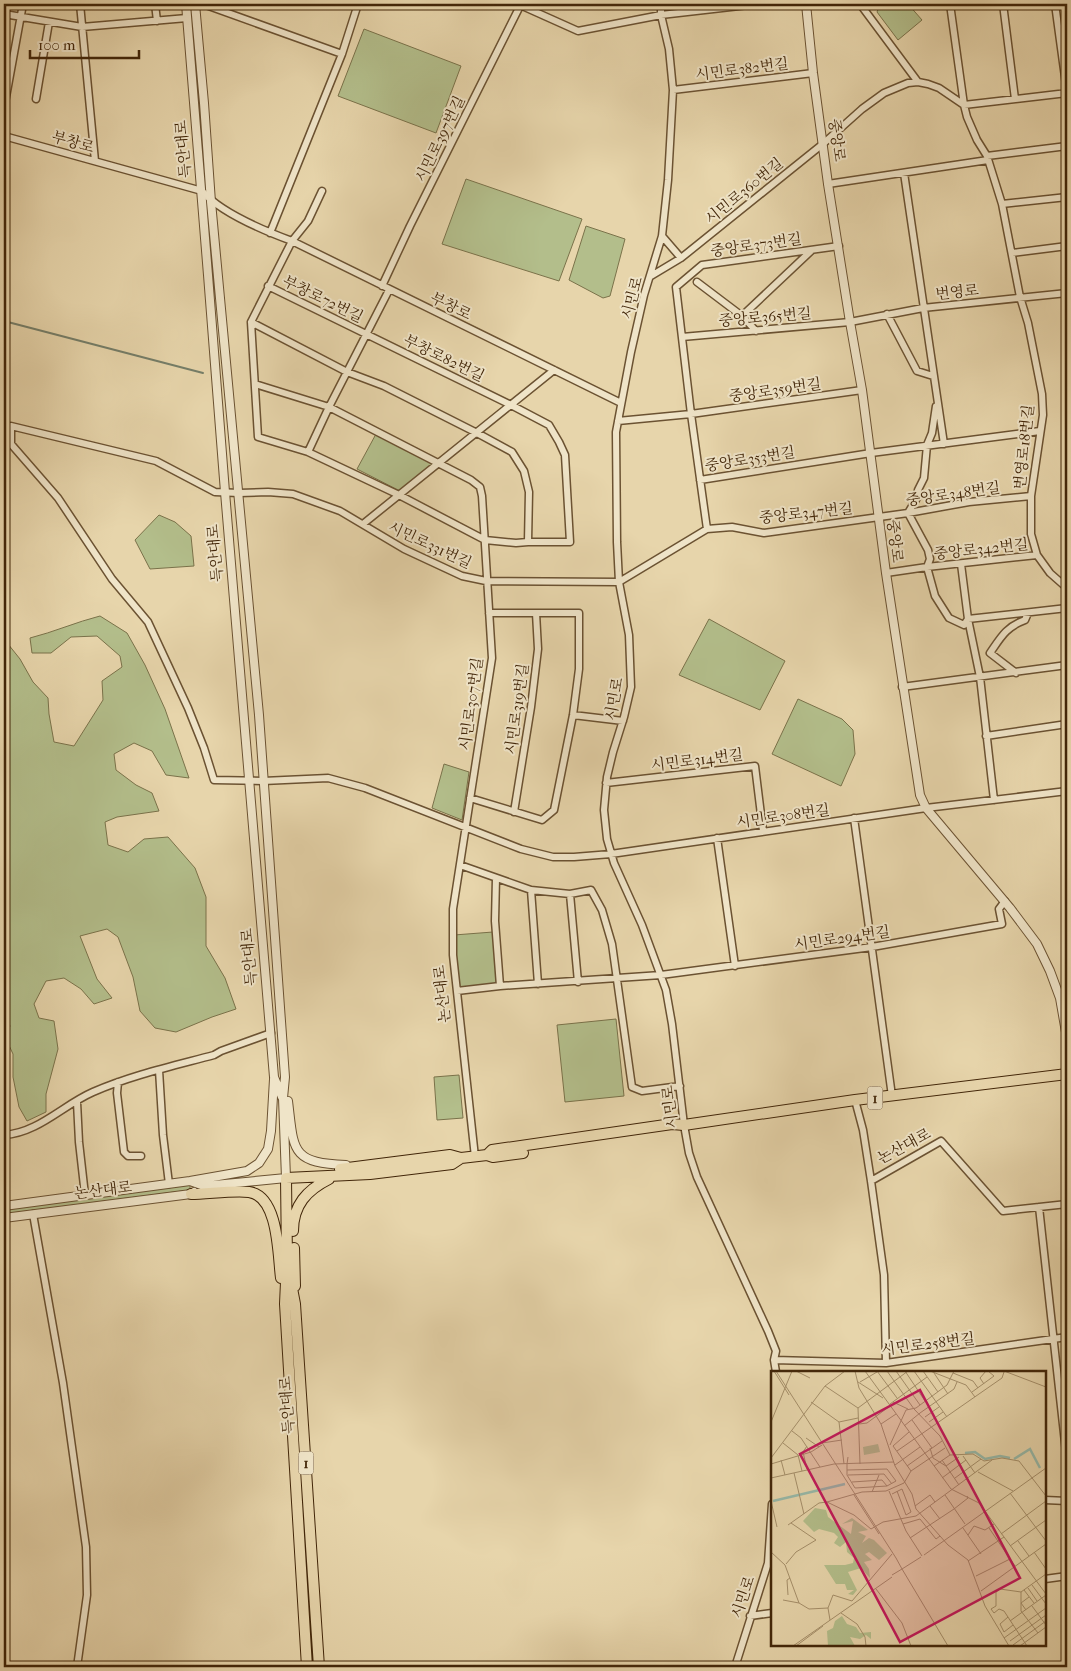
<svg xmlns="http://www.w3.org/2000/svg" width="1071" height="1671" viewBox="0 0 1071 1671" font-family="'IM FELL French Canon','Noto Serif KR',serif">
<rect width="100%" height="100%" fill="#e7d5ab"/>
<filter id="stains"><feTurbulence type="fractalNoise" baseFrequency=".004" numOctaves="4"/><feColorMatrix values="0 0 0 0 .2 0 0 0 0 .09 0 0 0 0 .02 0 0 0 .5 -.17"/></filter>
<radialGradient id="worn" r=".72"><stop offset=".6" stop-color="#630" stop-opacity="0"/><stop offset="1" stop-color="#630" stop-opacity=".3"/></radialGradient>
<!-- green -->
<path fill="#b3be8b" stroke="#7a724a" d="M880,4H908L922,20L898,40L877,12Z
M364,29L461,66L436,133L338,96Z
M466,179L582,219L559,281L442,244Z
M586,226L625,239L610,296L603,298L569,280Z
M376,434L433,463L400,491L357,469Z
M159,515L175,522L191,536L194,566L150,569L135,540Z
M100,616L127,633L145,665L165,709L189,778L166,775L152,751L134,743L114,754L116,770L136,785L152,793L159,811L117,817L105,822L108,845L128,852L144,839L168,837L195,868L206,897V946L225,978L236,1009L212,1017L176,1032L155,1028L140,1011L133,977L118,937L107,929L80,936L97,979L112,998L94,1004L81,989L64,978L46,981L34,1004L39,1018L54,1021L58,1049L46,1094V1112L27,1121L19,1107L13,1077V1054L5,1037L10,1026L4,1014V633L8,644L20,659L33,682L48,698L49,714L54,742L74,746L103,700L102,681L122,667L120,656L97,636L71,637L51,653H32L30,638C54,632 76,622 100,616Z
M709,619L785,661L760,710L679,675Z
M798,699L842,719L853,730L855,754L841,786L772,754Z
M444,764L469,772L462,820L432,808Z
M493,932L497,985L460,988L454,935Z
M616,1019L624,1096L565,1102L557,1025Z
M459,1075L463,1118L437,1120L434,1077Z
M190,1185V1190L4,1214V1209Z"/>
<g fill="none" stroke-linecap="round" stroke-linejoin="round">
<!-- stream -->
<path stroke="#757e69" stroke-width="2" d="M4,321L203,373"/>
<defs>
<path id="minor" d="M80,4L95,161
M155,4L157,21
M203,4L342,54
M661,4V15L669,49L673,90L668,180L662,236L644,295L631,352L616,432L617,542L619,582L629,635L631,687L624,717L613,752L607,777L604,810L607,839L614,863L642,925L666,990L672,1024L684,1125L689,1153L697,1177L768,1331L776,1351L774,1360L776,1372
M860,4L918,82
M950,4L964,105L967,117L977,140L987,156L1002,204L1020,297L1028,323L1042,394L1043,415L1031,496V534L1037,555L1050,573L1067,588
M1003,4L1015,99
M1055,4L1067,92
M520,5L578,31L661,15L757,4
M4,14L82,27L187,18
M673,90L813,73
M36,99L49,22
M4,108L23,4
M4,136L202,191C220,212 265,231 292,241L621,403
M987,156L1067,146
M904,173L944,444
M828,184L988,160
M1002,204L1067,197
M270,233L342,54L358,4
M662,236L681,258
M1012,253L1067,246
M651,276L681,258L824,143L862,109L884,93L908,83L918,82L928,84L939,88L964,105L1067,93
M697,282L742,316
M268,286L511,405L549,425L559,442L565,455L570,542H528L516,543L485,540L399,495L308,452L258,437L251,322L292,241L308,221L322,191
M382,286L410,226L521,4
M887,314L917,371L933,376
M251,322L347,372L384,386L477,433L512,452L524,471L529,492L528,542
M756,331L742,316L812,250
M682,337L850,322L923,308L1067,293
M255,384L329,407L471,480L480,487L482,496L492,658L453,909V955L475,1157
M936,406L932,433L927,445L924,478L918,490L917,498L908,513L928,550L930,559L927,567L935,596L949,618L964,625L968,619
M618,421L691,414L862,390
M308,452L329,407L389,290
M700,480L871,453L1040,431
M363,524L554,370
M707,529L691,414L676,287L702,265L839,246
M961,564L968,619L980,677L994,800
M886,573L927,567L1037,555
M619,582L486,581L462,576L404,549L340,511L293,494L268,492L239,493L215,492L156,461L11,426V444L58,498L112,579L148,622L188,708L204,748L214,780L263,781L328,778L365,788L521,849L553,857H574L611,854L926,808L1067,791
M619,582L707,529L732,527L764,533L908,513L969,502L1031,496
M968,619L1067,608
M1016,673L990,653C1001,637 1006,627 1025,620L1028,613
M902,687L1067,665
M573,715L623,721
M986,736L1067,724
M606,783L755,766L763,831
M470,798L542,820L554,810L573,715L579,669V613H489
M514,812L531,707L538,649L536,613
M854,818L892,1096
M717,838L735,966
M460,865L531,890L570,894L591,890L602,910L612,944L632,1087L642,1091L680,1086
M496,878L495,921L500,986
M531,890L538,984
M570,894L578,982
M457,991L500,986L661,975L872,947L1002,924L999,909L1005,901
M159,1070L163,1135L169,1184
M118,1082L117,1093L124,1152L128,1156H141
M855,1100L863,1130L871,1181L884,1275L886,1363
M77,1102L79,1142L85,1195
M4,1135C38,1133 63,1105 93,1092C132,1075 173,1066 214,1055L221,1051L271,1033
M871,1181L941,1141L1003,1211L1067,1204
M1039,1207L1067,1461
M33,1214L63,1383L86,1547L87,1595L77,1667
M774,1360L886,1363L1067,1337
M1045,1500L1067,1501
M1045,1579L1067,1576
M750,1616L772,1613
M735,1667L768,1563L772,1504"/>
<path id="tertiary" d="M186,4L208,275L225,492L274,1077L282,1097
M806,4L813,73L828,184L850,322L862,390L886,573L920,795L926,808L1010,908L1037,944L1050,971L1060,998L1067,1038
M288,1101C294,1150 290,1163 346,1165
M190,1181L204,1186L286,1178L283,1098L285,1077L259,715L211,202L204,103L195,4
M4,1206L190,1181L247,1171L259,1163L268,1149L271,1131L274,1079
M4,1218L191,1194L194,1192"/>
<path id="primary" d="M487,1155L492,1150L672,1124L684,1125L855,1100L1067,1074
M340,1169L450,1155L461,1158L487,1155L493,1157L523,1153
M191,1194C207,1194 234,1190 249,1192C279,1196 278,1256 281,1278
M293,1231C293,1205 307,1190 329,1179
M294,1248L295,1286
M290,1278L295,1304L319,1667
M307,1667L285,1304L287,1260L286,1178L370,1174L452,1164L461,1158"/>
</defs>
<!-- minor casing -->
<use href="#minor" stroke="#6b5232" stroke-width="9"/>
<!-- tertiary casing -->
<use href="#tertiary" stroke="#6b5232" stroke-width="10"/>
<!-- primary casing -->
<use href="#primary" stroke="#422609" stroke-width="12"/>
<!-- minor -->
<use href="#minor" stroke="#efe4c8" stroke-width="6"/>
<!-- tertiary -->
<use href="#tertiary" stroke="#efe4c8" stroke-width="8"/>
<!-- primary -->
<use href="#primary" stroke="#e7d5ab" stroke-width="10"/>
</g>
<g text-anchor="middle" stroke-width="4" stroke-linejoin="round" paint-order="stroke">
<!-- shield labels -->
<g fill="#efe4c8" stroke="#765f42" stroke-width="1">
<rect x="867.5" y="1086.5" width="15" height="23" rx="4"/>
<rect x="298.5" y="1451.5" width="15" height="23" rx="4"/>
</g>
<g font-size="14" font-weight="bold" fill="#422609">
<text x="875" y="1103">1</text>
<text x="306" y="1468">1</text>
</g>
<!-- street labels -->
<g font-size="15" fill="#422609" stroke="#efe4c8">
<text transform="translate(742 69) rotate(-7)" y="5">시민로382번길</text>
<text transform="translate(440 139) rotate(-64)" y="5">시민로397번길</text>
<text transform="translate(837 140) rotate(82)" y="5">중앙로</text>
<text transform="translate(73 142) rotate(16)" y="5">부창로</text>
<text transform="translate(183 149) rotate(-95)" y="5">득안대로</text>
<text transform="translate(744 191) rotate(-39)" y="5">시민로360번길</text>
<text transform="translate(756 245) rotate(-8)" y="5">중앙로373번길</text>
<text transform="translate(957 292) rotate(-6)" y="5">번영로</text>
<text transform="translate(632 298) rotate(-75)" y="5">시민로</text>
<text transform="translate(323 299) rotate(26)" y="5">부창로72번길</text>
<text transform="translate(451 306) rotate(26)" y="5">부창로</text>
<text transform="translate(765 317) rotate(-5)" y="5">중앙로365번길</text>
<text transform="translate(444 358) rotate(26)" y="5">부창로82번길</text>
<text transform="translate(775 390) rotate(-8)" y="5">중앙로359번길</text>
<text transform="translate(1024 447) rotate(-84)" y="5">번영로18번길</text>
<text transform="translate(750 459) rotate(-9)" y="5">중앙로353번길</text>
<text transform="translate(953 494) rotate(-8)" y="5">중앙로348번길</text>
<text transform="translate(806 513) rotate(-6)" y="5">중앙로347번길</text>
<text transform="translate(895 541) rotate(83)" y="5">중앙로</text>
<text transform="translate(430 545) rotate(25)" y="5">시민로331번길</text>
<text transform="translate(981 549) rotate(-6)" y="5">중앙로342번길</text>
<text transform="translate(215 553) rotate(-95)" y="5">득안대로</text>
<text transform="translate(614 699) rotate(-80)" y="5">시민로</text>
<text transform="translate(471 704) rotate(-82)" y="5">시민로307번길</text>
<text transform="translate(517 709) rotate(-82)" y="5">시민로319번길</text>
<text transform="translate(697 760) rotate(-7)" y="5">시민로314번길</text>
<text transform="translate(783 816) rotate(-8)" y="5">시민로308번길</text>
<text transform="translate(842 938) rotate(-8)" y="5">시민로294번길</text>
<text transform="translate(249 957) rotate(-95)" y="5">득안대로</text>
<text transform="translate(442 994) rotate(-96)" y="5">논산대로</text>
<text transform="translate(670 1107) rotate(-97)" y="5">시민로</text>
<text transform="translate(904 1146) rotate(-28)" y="5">논산대로</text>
<text transform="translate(103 1190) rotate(-7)" y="5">논산대로</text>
<text transform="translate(928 1344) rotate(-7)" y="5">시민로258번길</text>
<text transform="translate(287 1405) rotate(-94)" y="5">득안대로</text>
<text transform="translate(743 1597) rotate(-71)" y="5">시민로</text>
</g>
</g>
<!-- overview -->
<g transform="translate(771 1371)">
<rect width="275" height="275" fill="#e7d5ab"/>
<path d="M107,73L109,81L93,84L92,76ZM44,137L55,139L57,146L80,163L82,150L71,153L81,147L97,159L87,161L95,165L91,172L98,167L103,169L116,182L108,189L98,181L94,183L101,189L93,191L98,198L99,207L90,197L77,201L86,219L82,224L77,223L83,219H76L74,213H65L53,194H74L82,192L83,187L76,181L75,171L69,176L63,172L67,166L63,162L48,158L43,161L32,150ZM71,245L76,253L85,256L89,262L100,261V268L95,264L89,268L79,266L84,275H57L56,260L62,257L64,250Z" fill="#b3be8b"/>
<path fill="none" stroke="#97b9a9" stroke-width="2.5" d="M194,82L204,81L214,88L229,85L239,87M243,88L259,78L269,97M2,130L74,113"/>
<path fill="none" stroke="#a58f6a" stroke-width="1" d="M3,0L18,24M5,0L125,187L131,198L121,204M25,0L39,7M84,0L88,17L110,53L124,95L141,123L145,138L177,174L197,189L214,235L238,275M94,0L180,118L208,132L275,223M106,0L126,27M116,0L143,38L169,65L179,84L202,83L213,90L231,87L248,90L275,125M125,0L149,34M134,0L154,30M143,0L176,46M152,0L167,21M159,0L195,14L204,26M233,0L275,16M163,2L177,23M182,2L202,10L207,17M87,11L112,27M89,11L106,1M213,13L209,7L215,0M54,15L87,37M201,21L223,5L217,0M40,31L68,51M122,31L137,38M119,33L156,6M87,37L137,0M87,37L89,93M149,42L183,18L186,11M154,46L168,36M141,49L161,77M0,51L21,0M158,51L172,41M88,53L96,52L119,35M110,53L125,43M133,55L149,42M21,60L30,67L49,96M138,61L122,75L140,100M35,67L48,76M12,72L27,84L31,100M51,72L71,69M119,74L135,39L145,37L176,14L183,0M36,75L32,81L36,98M159,77L162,87L175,95M126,80L231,7L233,1M192,85L204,102M0,87L54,15L74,0M10,89L14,104M171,89L188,114M0,93L40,81L51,74M73,93L68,51L87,47M124,94L149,76M136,95L171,70M163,95L179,84M175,95L188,86M76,99L116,98L125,110L116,115L84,117L76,104V93L77,86M207,101L242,120M23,102L33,143M77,104L113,103L121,113M0,107L63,93L123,91M171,107L195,89M184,107L210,88M81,111L111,109L116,115M133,112L115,120L91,121L56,131L83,144L100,158L112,151L145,145L221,89M133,112L140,100L174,77M118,120L135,160L151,185M126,120L135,144M101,121L108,104M239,122L275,170M121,123L131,118L140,141L135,144M83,124L108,163M174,124L194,153M0,130L6,156M144,135L159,124L164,131M159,135L169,148M132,153L149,148L165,168L169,165M17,154L48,132L56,131M192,157L210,183M218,157L244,195M230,163L275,130M197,164L203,155L214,159L223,153M139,167L183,138L197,127L196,125M247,170L258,185M239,175L275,149M0,181L14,194L28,232L38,238L57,237L59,249M263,181L275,198M153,184L275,97M150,186L131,198L177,275M197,190L233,166M15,193L25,181L45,169L20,152M205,205L239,188M261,214L275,233M257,217L266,230M105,218L131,252L140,275M253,219L263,232M210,220L275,173M250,221V240L267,262M17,224L16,209L19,207M12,229L28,232M261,235L275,254M57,237L62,224L81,230L121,183M255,239L250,232L258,226M70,242L86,253L94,266L95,275M237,246L229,253L233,261L242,254M239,250L275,224M233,267L275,237M239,270L275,244M242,274L275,250M22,275L121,206M25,275L52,255M249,275L275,256M256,275L233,240L228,238L223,242L220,238L225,235V221L229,218L250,221L275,203"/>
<path fill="#c2185b" fill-opacity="0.15" stroke="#c2185b" stroke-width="2.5" d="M149,19L249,207L129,271L29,83Z"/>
<rect width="275" height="275" fill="none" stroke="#422609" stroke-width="2.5"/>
</g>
<!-- margin -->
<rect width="1071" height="1671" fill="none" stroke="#e7d5ab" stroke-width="20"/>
<rect x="5" y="5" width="1061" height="1661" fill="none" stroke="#422609" stroke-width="2.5"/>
<rect x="10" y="10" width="1051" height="1651" fill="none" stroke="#422609"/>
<!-- scale -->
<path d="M30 50v8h109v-8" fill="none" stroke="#422609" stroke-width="2.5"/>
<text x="38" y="50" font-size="15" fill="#422609" stroke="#efe4c8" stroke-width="4" paint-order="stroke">100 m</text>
<rect width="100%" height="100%" filter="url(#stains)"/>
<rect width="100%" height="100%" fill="url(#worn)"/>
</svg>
